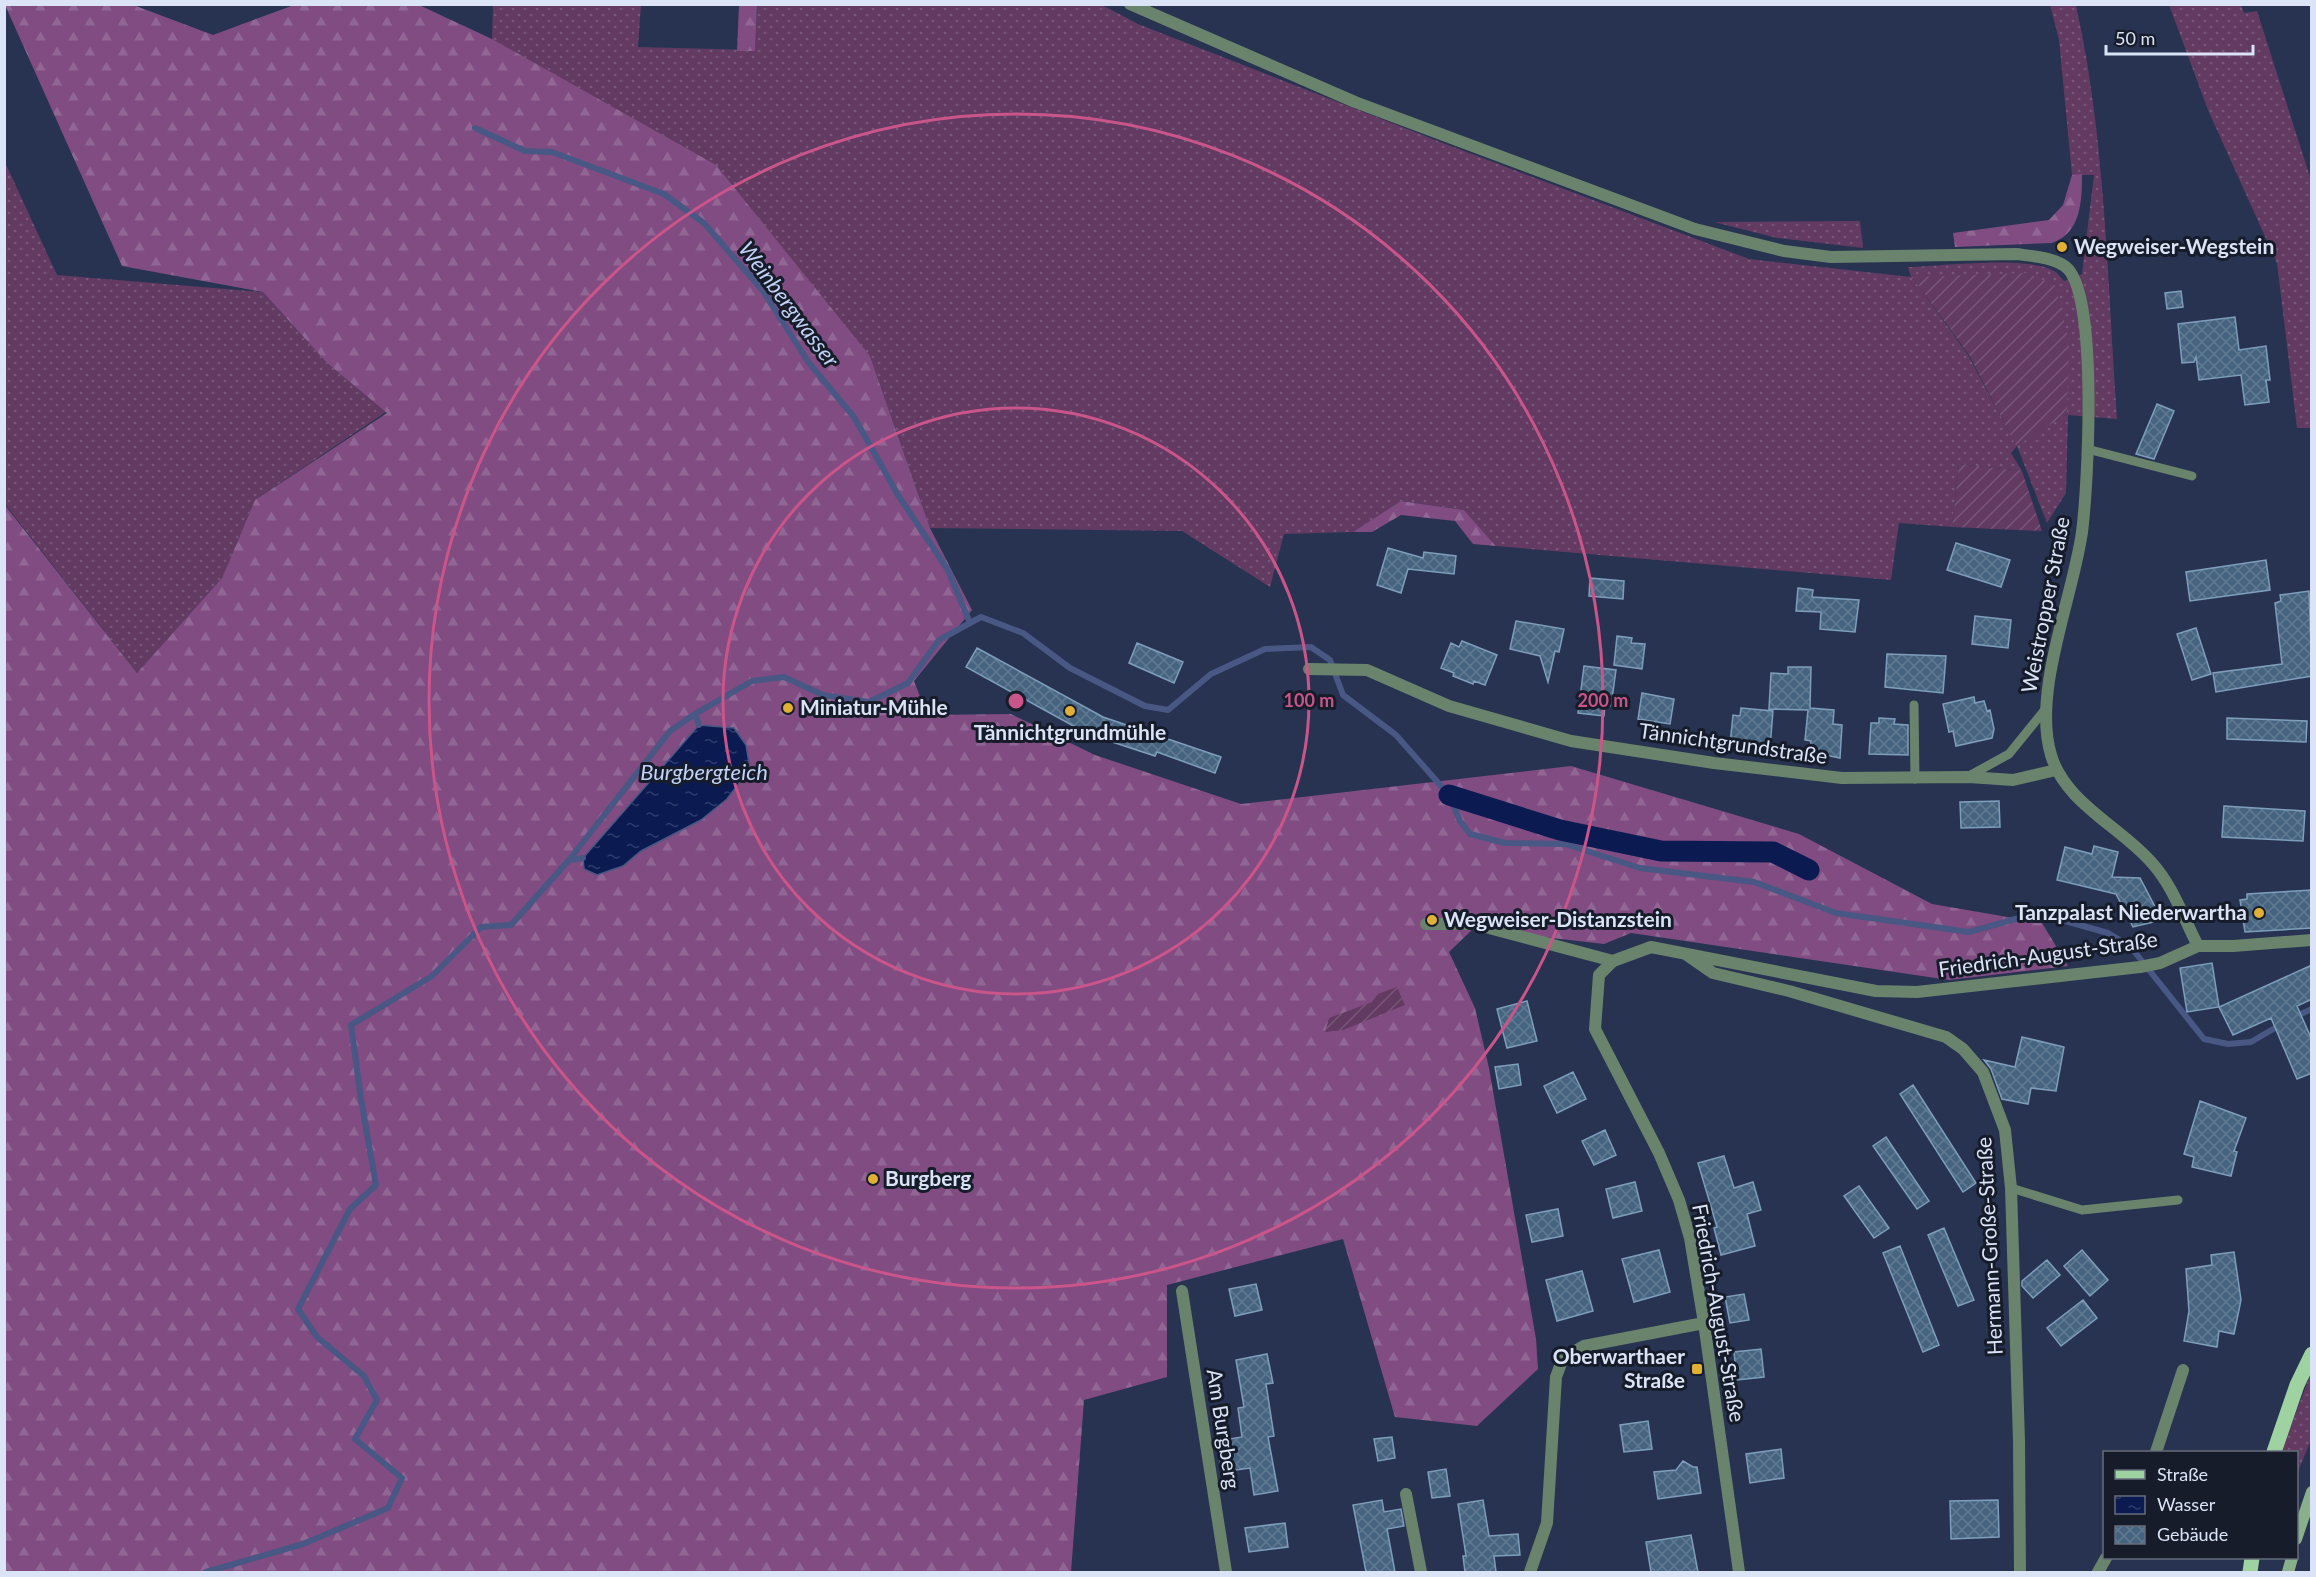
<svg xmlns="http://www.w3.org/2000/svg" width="2316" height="1577" viewBox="0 0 2316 1577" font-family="Lato,sans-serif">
<defs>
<pattern id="grass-dots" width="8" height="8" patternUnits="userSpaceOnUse" patternTransform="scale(1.5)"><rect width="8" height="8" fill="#623a62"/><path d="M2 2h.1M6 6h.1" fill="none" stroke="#785679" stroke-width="1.8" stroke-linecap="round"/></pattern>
<pattern id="forest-firs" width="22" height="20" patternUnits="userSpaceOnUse" patternTransform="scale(1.5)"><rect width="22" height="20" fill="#804c81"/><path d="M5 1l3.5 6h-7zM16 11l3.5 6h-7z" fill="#916694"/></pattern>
<pattern id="garden-furrows" width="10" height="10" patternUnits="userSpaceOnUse" patternTransform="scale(1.5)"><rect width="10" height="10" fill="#623a62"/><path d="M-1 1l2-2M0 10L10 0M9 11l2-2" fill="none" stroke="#785679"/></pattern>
<pattern id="water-ripples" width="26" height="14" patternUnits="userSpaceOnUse" patternTransform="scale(1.5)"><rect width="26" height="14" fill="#0b1b52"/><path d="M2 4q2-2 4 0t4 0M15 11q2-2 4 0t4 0" fill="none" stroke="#2e3c6c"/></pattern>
<pattern id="building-cross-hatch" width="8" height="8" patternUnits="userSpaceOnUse" patternTransform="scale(1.5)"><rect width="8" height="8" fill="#46647f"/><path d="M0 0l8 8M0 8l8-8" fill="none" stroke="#607a92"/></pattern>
</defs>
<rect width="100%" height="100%" fill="#273351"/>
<!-- grass -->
<path fill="url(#grass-dots)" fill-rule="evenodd" d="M493,5H641L638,47L755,50L757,5H1102L1138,24L1443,143L1749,259L1911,277L1908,267C1942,266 2027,255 2054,271C2058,273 2061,278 2064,281L2082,274L2094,175H2072L2059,40L2050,5H2076C2106,140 2107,281 2117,419L2068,415L2066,493L2047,523L2017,446L2011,453L2022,471L1959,464L1952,527L1899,523L1891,580L1496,546L1464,510L1402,501L1353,532L1284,534L1270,587L1182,531L930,528L870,356L492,39ZM1912,277L2067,414L2016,445L1968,355Z
M2169,5H2241L2244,13L2257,11L2311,180V428H2297L2277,263L2208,110Z
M4,160L57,275L263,292L327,363L386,412L255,500L222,578L137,673L5,504Z
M1860,221L1863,248L1777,238L1714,222Z
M2311,1373V1440L2297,1474L2296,1452H2281Z"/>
<!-- forest -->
<path fill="url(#forest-firs)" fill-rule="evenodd" d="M5,5L136,6L213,35L294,5H419L492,39L716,165L870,356L930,528L972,610L914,681L927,715L1011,714L1095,755L1241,804L1571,766L1799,834L1932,904L2042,923L2068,966L1949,980L1631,933L1604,944L1473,929L1449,952L1475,1008L1489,1068L1536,1339L1538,1369L1477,1426L1395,1417L1343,1239L1167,1285V1377L1084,1400L1071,1572H5L4,504L137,673L222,578L255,500L387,413L327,363L263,292L122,266ZM699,725L746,745L750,769L727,799L701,820L641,851L623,866L584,869L583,858Z
M739,5H757L755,51H737Z
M2082,174C2082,201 2081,233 2052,243L1955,247L1953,233L2049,220L2063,205L2072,175Z
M1401,501L1464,510L1496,546L1473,544L1455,521L1401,515L1372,532H1353Z"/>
<!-- garden -->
<path fill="url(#garden-furrows)" d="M2026,273L2055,285L2069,341L2067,414L2016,446L1969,355L1912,277Z
M1959,464L2022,471L2042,531L1952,527Z
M1397,987L1405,1005L1343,1030L1325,1032L1329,1018L1372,1002L1378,994Z"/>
<!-- water -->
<path fill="url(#water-ripples)" stroke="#495784" stroke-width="1.5" d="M699,725L734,728L746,745L750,769L727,799L701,820L641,851L623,866L597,875L584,869L583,858Z"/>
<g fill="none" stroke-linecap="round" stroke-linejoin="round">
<!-- stream -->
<path stroke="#495784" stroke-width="6" d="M475,128L525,151L552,152L664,194L704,223L763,291L809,363L854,417L898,495L948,570L970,623
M695,714L699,725
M570,860L583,858
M2294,1017L2312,1009
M206,1572L303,1544L388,1508L402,1478L355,1439L377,1400L364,1376L317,1337L298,1309L350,1209L376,1185L361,1099L351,1025L432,976L481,927L511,925L569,860L670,731L695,714L752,681L784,677L823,695L869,702L908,683L939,640L981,617L1023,633L1070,668L1145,706L1168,710L1211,674L1265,649L1311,647L1330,660L1343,695L1396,735L1449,795L1460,821L1470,834L1505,843L1565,844L1640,868L1754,882L1836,913L1969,932L2037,913L2108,933L2130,946L2204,1039L2228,1044L2251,1042L2280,1025"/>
<!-- canal -->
<path stroke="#0b1b52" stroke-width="21" d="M1449,795L1560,830L1661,851L1773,852L1809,870"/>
</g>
<!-- building -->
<path fill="url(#building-cross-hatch)" stroke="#7e9ebb" stroke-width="1.5" d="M2181,291L2183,307L2167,309L2165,293Z
M2235,317L2239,350L2266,346L2270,380H2266L2269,402L2245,405L2241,375L2199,380L2196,357L2194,362L2182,363L2178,324Z
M2157,404L2174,411L2154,459L2136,454Z
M1956,543L2010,560L2001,587L1947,570Z
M1388,548L1423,558L1424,552L1456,556L1454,574L1408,569L1401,593L1377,585Z
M2266,560L2270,590L2190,601L2186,572Z
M1590,578L1624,581L1623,599L1589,596Z
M1798,588L1813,590L1812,597L1859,600L1855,632L1820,629L1821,612L1796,611Z
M2309,591L2312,676L2216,692L2213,673L2282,664L2275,603L2281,601L2280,595Z
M1975,616L2011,620L2008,648L1972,644Z
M1516,621L1564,629L1559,652L1555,651L1548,682L1540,656L1510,649Z
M2196,628L2211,674L2192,680L2177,634Z
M1617,636L1632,638L1631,643L1645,644L1642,669L1614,665Z
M1462,641L1497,655L1485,685L1474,681L1473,684L1453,676L1454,673L1441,668L1451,643L1459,647Z
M1137,643L1183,662L1174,683L1129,663Z
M977,648L1103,717L1221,757L1215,773L1157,752L1155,756L1088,734L966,667Z
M1887,654L1946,656L1943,693L1885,687Z
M1584,666L1616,670L1611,706L1605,705L1604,716L1578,713Z
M1788,667H1811L1810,708L1834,710L1833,724L1842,725L1840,758L1810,752L1811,741L1805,740L1808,710L1769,709L1771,673L1788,674Z
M1642,693L1674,699L1670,724L1638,719Z
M1974,697L1975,703L1984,701L1987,711L1990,710L1994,729L1992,738L1956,746L1953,731L1949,732L1943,704Z
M1741,708L1773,711L1770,748L1730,744L1733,715L1740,716Z
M1879,718L1895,719L1894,724L1908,725V755L1869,754L1871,723H1879Z
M2227,718L2307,721L2306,742L2227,739Z
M1999,801L2000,827L1961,828L1960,802Z
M2224,806L2305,811L2303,841L2222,837Z
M2094,846L2118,852L2112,877L2140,878L2162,920L2133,927L2116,894L2057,880L2065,847L2092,854Z
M2312,890V928L2245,932L2240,900L2247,899V894Z
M2212,963L2219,1007L2187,1012L2180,968Z
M2312,965V999L2297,1006L2312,1040V1073L2297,1079L2271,1018L2233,1035L2219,1007Z
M1527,1001L1537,1041L1507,1048L1497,1009Z
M2022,1037L2064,1047L2056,1091L2031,1088L2028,1104L2002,1099L1991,1069L1984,1060L2015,1067Z
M1518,1064L1521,1085L1499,1089L1495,1067Z
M1573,1072L1586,1099L1557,1113L1544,1086Z
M1913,1085L1976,1183L1963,1192L1900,1094Z
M2200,1101L2246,1118L2234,1151L2237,1152L2231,1176L2192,1167L2194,1157L2184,1154Z
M1605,1130L1616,1155L1594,1165L1582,1141Z
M1886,1137L1929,1201L1917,1209L1873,1146Z
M1724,1156L1734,1188L1753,1182L1761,1210L1747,1214L1755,1246L1721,1255L1714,1228L1717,1227L1698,1163Z
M1635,1182L1642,1211L1613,1218L1606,1189Z
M1859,1186L1889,1228L1874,1238L1844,1196Z
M1558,1209L1563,1236L1532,1242L1526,1215Z
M1944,1228L1974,1300L1958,1306L1928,1235Z
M1900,1246L1939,1345L1923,1352L1883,1253Z
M1659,1250L1670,1292L1634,1302L1622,1259Z
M2082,1250L2108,1280L2090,1296L2064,1266Z
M2234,1252L2241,1300L2234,1334L2219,1331L2217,1347L2184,1341L2189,1311L2186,1269L2212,1265L2211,1255Z
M2047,1260L2060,1275L2033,1298L2022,1286V1281Z
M1582,1271L1593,1311L1557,1321L1546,1280Z
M1256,1284L1262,1310L1235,1316L1229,1289Z
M1744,1294L1749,1320L1730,1323L1725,1297Z
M2083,1300L2097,1318L2061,1346L2047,1328Z
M1761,1349L1764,1377L1737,1380L1734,1352Z
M1267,1354L1273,1383L1266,1384L1274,1436L1268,1437L1278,1491L1254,1495L1250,1468L1222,1472L1217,1441L1242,1437L1238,1408L1244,1407L1236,1360Z
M1648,1421L1652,1449L1624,1452L1620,1425Z
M1392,1437L1395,1458L1378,1461L1374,1439Z
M1781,1449L1784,1478L1750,1483L1746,1454Z
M1683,1461L1693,1467H1697L1701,1493L1658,1499L1654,1472L1676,1470Z
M1446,1469L1450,1496L1432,1498L1428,1472Z
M1382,1500L1384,1512L1401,1509L1404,1526L1387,1529L1395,1572H1366L1353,1505Z
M1483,1500L1489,1536L1518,1534L1520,1555L1494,1556L1496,1572H1465L1463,1556H1466L1458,1504Z
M1998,1500L1999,1537L1951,1539L1950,1501Z
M1285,1523L1288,1547L1249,1552L1245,1528Z
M1691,1535L1698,1572H1651L1646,1542Z"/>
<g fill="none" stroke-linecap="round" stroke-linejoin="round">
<!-- service -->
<path stroke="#6a836c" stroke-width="9" d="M2087,449L2192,476
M1914,705L1915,779
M1969,776L2009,754L2047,707
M2011,1188L2082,1210L2178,1200"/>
<!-- minor -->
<path stroke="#6a836c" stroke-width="12" d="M1309,669L1367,670L1449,706L1571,741L1714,763L1842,778L1969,777L2013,780L2056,770
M1426,924H1474L1613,961
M1687,955L1713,973L1789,991L1946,1037L1963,1049L1983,1072L2005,1130L2011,1188L2019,1441L2020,1572
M1182,1291L1226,1572
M2156,1452L2183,1370
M1406,1494L1421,1572
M1530,1572L1547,1523L1556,1377L1563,1358L1584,1346L1704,1323
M1739,1572L1704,1323L1690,1238L1679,1200L1659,1153L1595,1029L1599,975L1613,961L1651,947L1876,991L1917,992L2140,967L2160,963L2198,946
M2098,1572L2106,1558"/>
<!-- tertiary -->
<path stroke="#6a836c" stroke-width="12" d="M1130,4L1355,102L1695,229L1784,251L1831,257L2016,254C2031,256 2056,257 2068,269C2098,301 2088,485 2082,532C2073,597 2032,692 2051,755C2065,803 2121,827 2152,863C2173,886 2184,919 2198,946H2233L2312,940"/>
<!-- secondary -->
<path stroke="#88b08a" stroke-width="12" d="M2296,1539L2312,1492
M2288,1572L2292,1558"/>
<!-- primary -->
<path stroke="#9ed2a1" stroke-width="15" d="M2274,1452L2297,1385L2312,1354
M2250,1572L2252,1558"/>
</g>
<!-- distance rings -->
<g fill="none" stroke="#ca558a" stroke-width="3">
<circle cx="1016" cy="701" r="293"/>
<circle cx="1016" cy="701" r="587"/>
</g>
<!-- markers -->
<g fill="#e0b034" stroke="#161c29" stroke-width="2">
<circle cx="2062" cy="247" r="6"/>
<circle cx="788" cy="708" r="6"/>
<circle cx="1070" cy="711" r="6"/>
<circle cx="2259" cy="913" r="6"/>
<circle cx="1432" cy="920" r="6"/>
<circle cx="873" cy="1179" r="6"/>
<rect x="1691" y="1363" width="12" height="12" rx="3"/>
</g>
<g text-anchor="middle" stroke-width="6" stroke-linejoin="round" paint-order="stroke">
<!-- poi labels -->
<g font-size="21" font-weight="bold" fill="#dbe4f7" stroke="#161c29" text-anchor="start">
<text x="2074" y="254">Wegweiser-Wegstein</text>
<text x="800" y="715">Miniatur-Mühle</text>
<text x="1070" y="740" text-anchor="middle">Tännichtgrundmühle</text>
<text x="2247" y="920" text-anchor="end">Tanzpalast Niederwartha</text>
<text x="1444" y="927">Wegweiser-Distanzstein</text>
<text x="885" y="1186">Burgberg</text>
<text x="1685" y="1364" text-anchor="end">Oberwarthaer<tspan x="1685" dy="24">Straße</tspan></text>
</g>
<!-- street labels -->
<g font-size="21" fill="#dbe4f7" stroke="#161c29">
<text transform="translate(2046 605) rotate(-79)" y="7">Weistropper Straße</text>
<text transform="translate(1733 744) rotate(8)" y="7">Tännichtgrundstraße</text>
<text transform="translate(2048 955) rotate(-8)" y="7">Friedrich-August-Straße</text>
<text transform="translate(1990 1246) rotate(-93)" y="7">Hermann-Große-Straße</text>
<text transform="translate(1718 1313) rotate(80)" y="7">Friedrich-August-Straße</text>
<text transform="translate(1223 1429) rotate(81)" y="7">Am Burgberg</text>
</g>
<!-- water labels -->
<g font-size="22" font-style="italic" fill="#c2d2f6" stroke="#161c29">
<text transform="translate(789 304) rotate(53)" y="8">Weinbergwasser</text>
<text x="704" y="780">Burgbergteich</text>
</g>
</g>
<circle cx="1016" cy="701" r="9" fill="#ca558a" stroke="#161c29" stroke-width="3"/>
<g font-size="18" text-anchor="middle" font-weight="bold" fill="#ca558a" stroke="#161c29" stroke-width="6" stroke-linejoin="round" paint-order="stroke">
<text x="1309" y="707">100 m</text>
<text x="1603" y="707">200 m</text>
</g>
<!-- border -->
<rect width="2316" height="1577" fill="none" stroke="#dbe4f7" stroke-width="12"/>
<!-- legend -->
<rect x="2103" y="1451" width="195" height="108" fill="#161c29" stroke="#656c7b" stroke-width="1.5"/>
<rect x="2115" y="1470" width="30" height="9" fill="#9ed2a1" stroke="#656c7b" stroke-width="1.5"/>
<text x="2157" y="1481" font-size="18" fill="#dbe4f7">Straße</text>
<rect x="2115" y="1496" width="30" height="18" fill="url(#water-ripples)" stroke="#656c7b" stroke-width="1.5"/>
<text x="2157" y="1511" font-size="18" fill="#dbe4f7">Wasser</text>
<rect x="2115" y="1526" width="30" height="18" fill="url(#building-cross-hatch)" stroke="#656c7b" stroke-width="1.5"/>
<text x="2157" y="1541" font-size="18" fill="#dbe4f7">Gebäude</text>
<!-- scale -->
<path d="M2106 45v9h147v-9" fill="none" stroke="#dbe4f7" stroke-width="3"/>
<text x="2115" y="45" font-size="18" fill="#dbe4f7" stroke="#161c29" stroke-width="4.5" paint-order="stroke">50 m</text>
</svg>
